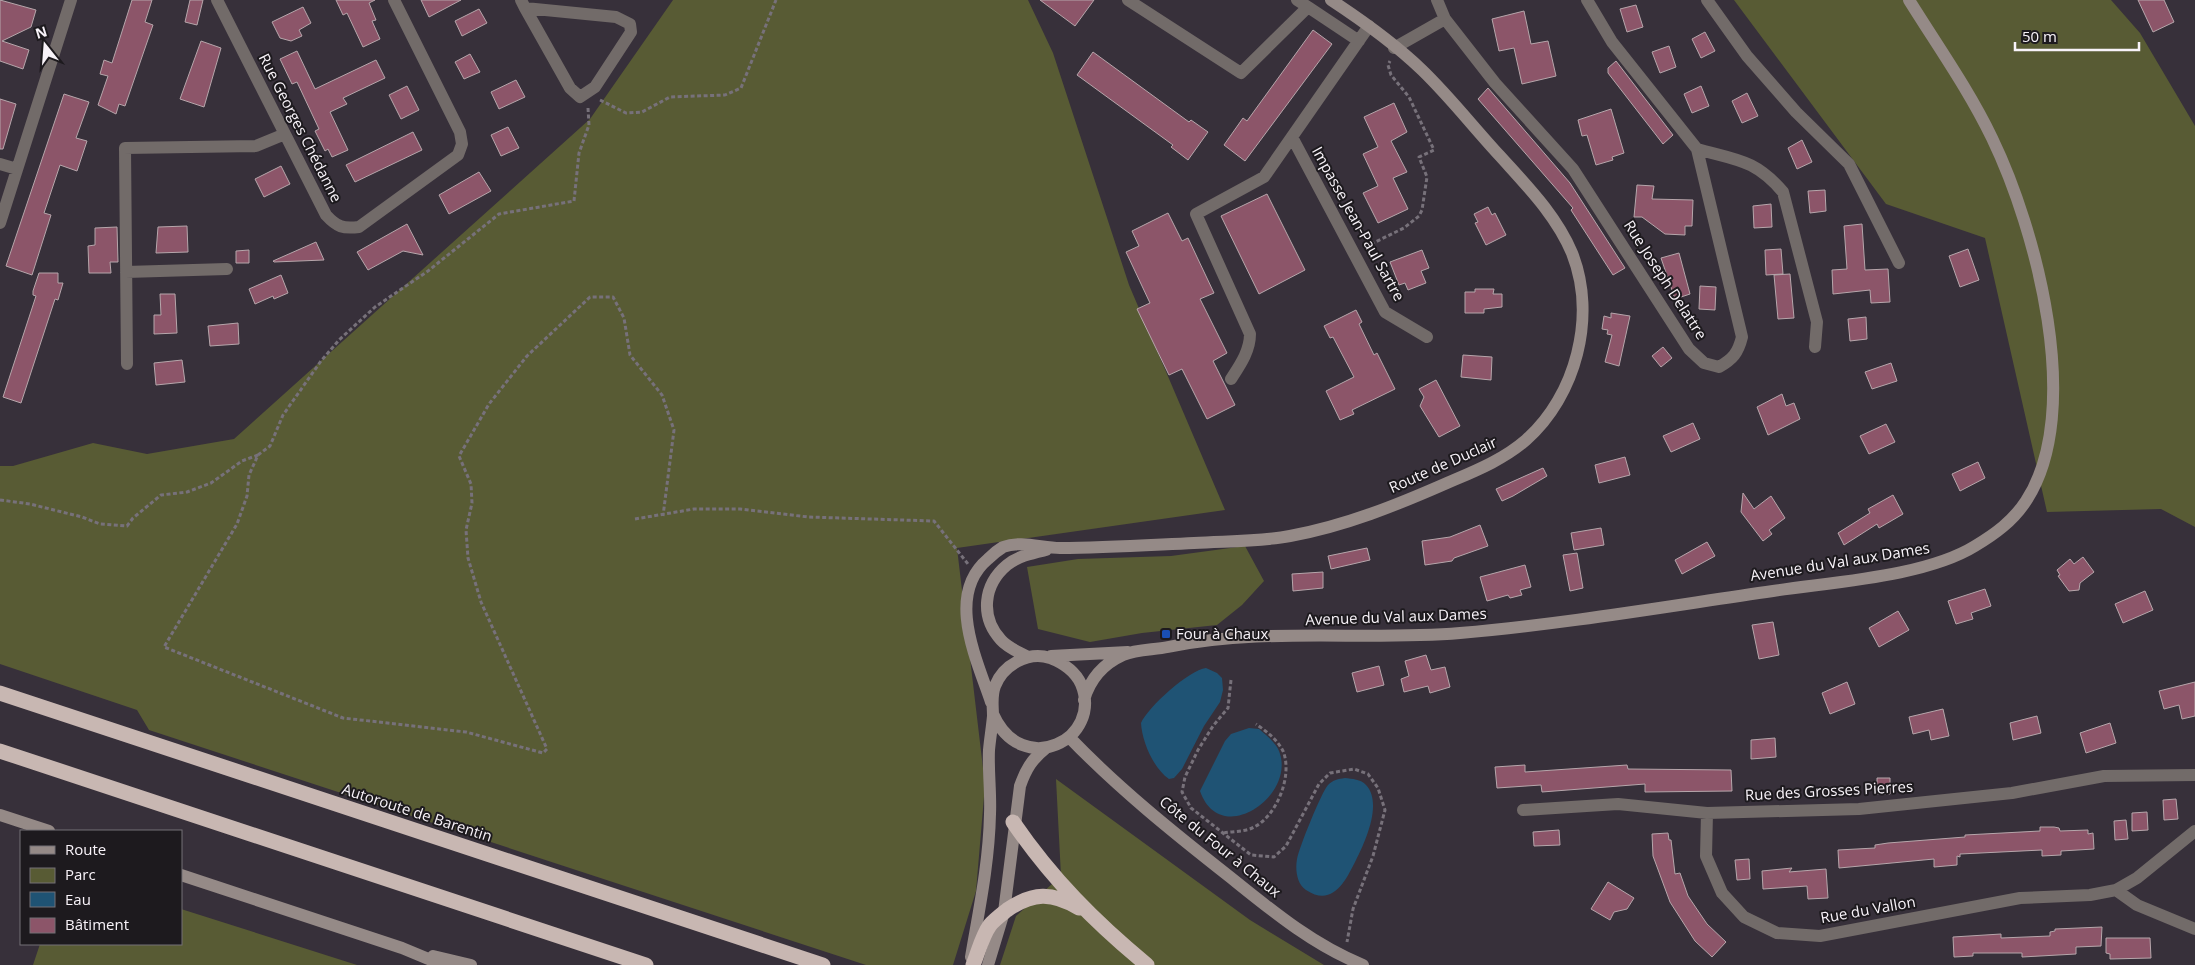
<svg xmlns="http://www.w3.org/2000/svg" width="2195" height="965" viewBox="0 0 2195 965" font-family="'Open Sans',sans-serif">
<rect width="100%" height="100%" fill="#37303a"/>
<!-- green -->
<path fill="#585b34" d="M673,0H1028L1053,53L1129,285L1225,510L957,548L985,785L976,891L953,965H866L149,730L137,710L0,664V466H13L93,443L147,454L234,439L590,119Z
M1734,0H2111L2140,33L2195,126V527L2161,509L2047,512L1985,238L1886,204Z
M1245,546L1264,581L1242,605L1217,625L1142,633L1090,642L1038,629L1027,567L1078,559L1171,556Z
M1056,779L1250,920L1324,965H1000L1016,916L1061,876Z
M181,909L357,965H33L40,944H181Z"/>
<!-- water -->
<path fill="#1f5374" d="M1206,668L1217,673L1222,678L1223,690L1220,702L1204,726L1182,769L1174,778L1169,779C1153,768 1142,741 1141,723C1148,707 1189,670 1206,668Z
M1249,728L1259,729C1266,735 1276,743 1279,751C1297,796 1220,849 1200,791L1225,741L1231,734Z
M1345,778C1352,779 1361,779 1366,785C1383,803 1365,842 1356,860C1346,880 1333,908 1306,890C1297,884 1295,870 1297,859C1299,848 1321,793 1328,785C1333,780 1338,779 1345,778Z"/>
<!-- building -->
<path fill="#8c5569" stroke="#b6a6ab" d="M0,0L36,10L31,27L2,41L29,50L23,69L0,61Z
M132,0H152L145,22L153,25L125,106L119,104L116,114L98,105L108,76L100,74L104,60L112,63Z
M190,0H203L197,25L185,22Z
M336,0H375L369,3L376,20L372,21L380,39L363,47L347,13L343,15Z
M421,0H461L429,17Z
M1040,0H1094L1075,26Z
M2138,0H2164L2174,22L2153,32Z
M1636,5L1643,27L1627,32L1620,9Z
M303,7L311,23L299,30L302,36L291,41L280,38L272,22Z
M479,9L487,23L462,36L455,21Z
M1524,11L1531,44L1548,41L1556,76L1522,84L1514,48L1499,51L1492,19Z
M1313,30L1332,44L1245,161L1224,145L1243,118L1247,121Z
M1705,32L1715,51L1701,58L1692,39Z
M201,41L221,48L204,107L180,99Z
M1669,46L1676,67L1660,73L1652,52Z
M297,51L315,89L376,60L385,78L343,98L347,104L330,112L348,150L332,157L328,149L325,151L315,131L319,129L297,82L292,84L280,59Z
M1093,52L1189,122L1191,120L1208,132L1188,160L1171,147L1173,145L1077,75Z
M470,54L480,72L464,79L455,62Z
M1616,61L1673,135L1663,144L1608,73V68Z
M516,80L525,97L499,109L491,92Z
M407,86L419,110L401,119L389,95Z
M1701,86L1709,106L1692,113L1684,94Z
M1488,88L1570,183L1625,268L1613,275L1571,210L1573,208L1478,99Z
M1747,93L1758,116L1742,123L1732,101Z
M64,94L89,102L76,138L87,141L77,171L60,165L44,213L51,215L32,275L6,266Z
M0,99L16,104L3,149H0Z
M1394,103L1407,132L1391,141L1407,172L1393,178L1408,209L1378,223L1363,193L1378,186L1363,154L1378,147L1364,117Z
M1611,109L1624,153L1612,157L1613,160L1596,165L1587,135L1582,136L1578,120Z
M508,127L519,148L501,156L491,135Z
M413,132L422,150L355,182L346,165Z
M1802,140L1812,162L1797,169L1788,148Z
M281,166L290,184L264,197L255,179Z
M479,172L491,191L449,214L439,195Z
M1637,185L1654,186L1652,199L1693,200L1692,226H1685V235L1665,234L1642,217H1634Z
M1825,190L1826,211L1810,213L1808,191Z
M1267,194L1305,270L1259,294L1221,216Z
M1771,204L1772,227L1754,228L1753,206Z
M1488,207L1492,215L1495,213L1506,235L1486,245L1475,223L1478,222L1474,214Z
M1168,213L1182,241L1188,238L1214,293L1200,299L1227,353L1213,361L1235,405L1207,419L1182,369L1169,375L1137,309L1150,303L1126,252L1139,246L1132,231Z
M407,224L423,255L403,251L368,270L357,252Z
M1862,224L1865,270L1888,269L1890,302L1871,303L1870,290L1833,294L1832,270L1847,269L1844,226Z
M187,226L188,252L156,253L158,227Z
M117,227L118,262H110L111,273H89L88,246L95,245V228Z
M316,242L324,260L274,262L273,261Z
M1781,249L1783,274L1766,275L1765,250Z
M1968,249L1979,280L1960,287L1949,256Z
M249,250V263H236V251Z
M1422,250L1429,268L1421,271L1426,283L1408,290L1405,283L1399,285L1390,262Z
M1679,253L1690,294L1675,299L1661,258Z
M39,273H58V283H63L58,300L55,299L21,403L3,397L36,296L33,295V291Z
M1790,274L1794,318L1778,319L1774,275Z
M281,275L288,293L274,299L273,296L255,304L249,289Z
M1700,286L1716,287L1715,310L1699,309Z
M1475,289H1494L1493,294H1502V307L1484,309V313H1465V292H1475Z
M160,294H175L177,333L154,334V315H161Z
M1356,310L1362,322L1359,324L1374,355L1377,353L1395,389L1352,410L1354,414L1340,420L1326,391L1354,377L1333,337L1330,338L1324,326Z
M1611,313L1630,316L1619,366L1605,362L1612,335L1607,334L1608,330L1602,329L1604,316L1611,318Z
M1866,317L1867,339L1850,341L1848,319Z
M238,323L239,344L210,346L208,326Z
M1663,347L1672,358L1661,367L1652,356Z
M1463,355L1492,357L1491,380L1461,377Z
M182,360L185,382L156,385L154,363Z
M1891,363L1897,381L1872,389L1865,372Z
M1436,380L1460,426L1439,437L1420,406L1424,397L1419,389Z
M1782,394L1786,406L1794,403L1800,419L1768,435L1757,407Z
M1693,423L1700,439L1671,452L1663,436Z
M1886,424L1895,442L1869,454L1860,436Z
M1625,457L1630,475L1599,483L1595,465Z
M1978,462L1985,478L1960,491L1952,474Z
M1543,468L1547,476L1513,496L1502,501L1496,489Z
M1743,493L1754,509L1771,496L1785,518L1769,530L1772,534L1763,541L1741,512Z
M1893,495L1903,514L1879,528L1877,524L1844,545L1838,533L1870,513L1868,509Z
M1480,525L1488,546L1454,558L1452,561L1425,565L1422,541L1450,537Z
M1601,528L1604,545L1574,550L1571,533Z
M1707,542L1715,556L1682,574L1675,560Z
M1367,548L1370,560L1331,569L1328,556Z
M1577,553L1583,588L1570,591L1563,555Z
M2083,557L2094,572L2080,583L2079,590L2069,591L2058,576L2060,575L2057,570L2070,559L2074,564Z
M1525,565L1531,587L1520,590L1522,595L1510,598L1508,595L1487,601L1480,577Z
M1323,572V588L1293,591L1292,574Z
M1985,589L1991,606L1971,613L1973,619L1956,624L1948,601Z
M2145,591L2153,610L2123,623L2115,604Z
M1898,611L1909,630L1879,647L1869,628Z
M1773,622L1779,655L1759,659L1752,625Z
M1426,655L1431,670L1445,667L1450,687L1430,693L1428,686L1404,692L1401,679L1409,676L1405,661Z
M1379,666L1384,685L1357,692L1352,673Z
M1847,682L1855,704L1830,714L1822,693Z
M2195,682V716L2182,719L2179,705L2164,709L2159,691Z
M1943,709L1949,736L1931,740L1929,730L1913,734L1909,717Z
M2037,716L2041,733L2013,740L2010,723Z
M2110,723L2116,743L2086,753L2080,733Z
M1775,738L1776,757L1751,759V740Z
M1525,765V772L1627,765L1628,769L1731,770L1732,791L1645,792V784L1542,792L1541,785L1497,788L1495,767Z
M1877,778H1890V794H1877Z
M2176,799L2178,819L2164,820L2163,800Z
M2147,812L2148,830L2132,831V813Z
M2126,820L2128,839L2115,840L2114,821Z
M2040,827H2054L2059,828L2060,831L2088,830V834L2093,833L2094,849L2061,851V855L2042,856V850L1960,854V857L1957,856V865L1934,867V859L1839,868L1838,850L1875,848V845L1888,843L1965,837V835L2040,831Z
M1559,830L1560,845L1534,846L1533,832Z
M1668,833L1669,840H1671L1675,874L1680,873L1688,896L1707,924L1726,942L1712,957L1695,941L1670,902L1653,856L1652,834Z
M1749,859L1750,879L1737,880L1735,860Z
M1792,868L1789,872L1826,869L1828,898L1808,899L1807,886L1763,889L1762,871Z
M1608,882L1634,898L1627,909L1614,912L1610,920L1591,909Z
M2102,927L2101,946L2076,947V954L2022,957V953H1973V956L1954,957L1953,937L2001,934V938L2050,936V932L2055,931V929Z
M2106,938H2150L2151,958L2110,959V954L2106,953Z"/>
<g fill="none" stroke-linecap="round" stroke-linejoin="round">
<!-- path -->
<path stroke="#77717a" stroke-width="3" stroke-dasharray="4 2.5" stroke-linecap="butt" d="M600,100L626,113L642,112L670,97L725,95L741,88L776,0
M588,108L589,125L579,153L574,201L499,214L428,271L375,307L339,340L321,361L283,415L270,446L258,455L249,475L247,496L237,524L164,647L343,718L466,732L543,753L547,749L481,602L468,558L466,530L472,503L471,484L459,456L489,404L527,356L590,297H613L624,318L630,355L662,395L674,430L663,516
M1365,247L1404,228L1419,216L1422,210L1427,177L1419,157L1434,150L1409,97L1391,75L1388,65L1390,61
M0,500L30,504L82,517L100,524L127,526L133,518L161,495L187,492L211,483L242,461L258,455
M635,519L694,509H740L808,517L934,521L968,564
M1231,680L1228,708L1213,726L1198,750L1185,777L1182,792L1191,808L1251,855L1274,857L1286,846L1319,784L1330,773L1354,769L1368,774L1378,788L1385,810L1373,856L1353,909L1347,942
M1224,833C1233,831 1246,832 1254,827C1277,816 1293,775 1283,751C1277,739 1267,732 1256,724"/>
<!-- street -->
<path stroke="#726b69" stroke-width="12" d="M217,0L326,215C337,227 343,229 359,227L458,155L462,144L460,132L394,0
M521,0L525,8L570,88L580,97L595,87L631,32L630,24L616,17L525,8
M1128,0L1241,73L1308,7L1359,41
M1297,0L1308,7
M1707,0L1747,56L1796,112L1849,164L1899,263
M1445,19L1495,83L1573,169L1689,349L1704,363L1719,367C1733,359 1738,353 1742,337L1697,149L1612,42L1587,0
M1394,48L1445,19L1437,0
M1292,137L1385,312L1427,337
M1697,149C1736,160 1755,159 1783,192L1817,322L1815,347
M0,164L17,169
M0,223L71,0
M126,272L227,269
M127,364L125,148L256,146L285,134
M1231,379C1240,365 1250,351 1250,334L1196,214L1264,177L1369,26
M1523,810L1618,804L1707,813L1859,809L2012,793L2104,776L2195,775
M1707,813L1706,856L1722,893L1744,917L1777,933L1820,936L2020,898L2090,895L2116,890L2137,878L2195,831
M2116,890L2137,905L2195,929"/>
<!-- secondary -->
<path stroke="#958a87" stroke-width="12" d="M1051,656L1128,652
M1028,657C1019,652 1008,648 1001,640C980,617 983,585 1007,565C1018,556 1033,553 1046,550
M1084,700C1090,679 1103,664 1123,655C1137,649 1154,650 1168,647C1264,627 1364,641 1460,633C1565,624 1669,606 1773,591C1831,582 1925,577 1975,546C1995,534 2013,521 2026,501C2085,411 2036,229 1992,138C1969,90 1937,45 1909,0
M991,702C977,660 945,595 988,559C992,555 998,550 1003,547C1021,540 1042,548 1060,548C1105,548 1150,545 1194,543C1226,541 1259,542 1290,536C1345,526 1397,505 1447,483C1475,471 1503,460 1526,440C1576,396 1597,316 1572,253C1556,215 1527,186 1500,156C1474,128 1450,97 1422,70C1395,44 1363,21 1331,0
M1069,737C1118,788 1174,833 1230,877C1271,910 1313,945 1363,965
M0,815L49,831
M181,875L402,948L443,965
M433,956L471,965
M971,957C979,910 989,863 990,814C991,793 988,771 989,750C990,739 992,727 993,716C993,706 991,696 995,686C1003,665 1028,651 1050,658C1063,663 1075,671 1081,684C1104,739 1022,780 993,714
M988,965L1004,912L1020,786C1026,769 1032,759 1046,748"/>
<!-- highway -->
<path stroke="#c8b7b2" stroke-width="15" d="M0,693L823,965
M0,751L646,965
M1013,822C1052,879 1095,922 1147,965
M973,965C978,953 982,936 990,925C994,920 1002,914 1007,910C1033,892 1052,892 1079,908"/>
</g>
<!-- markers -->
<rect fill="#1a4fb4" stroke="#1d1a1e" stroke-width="2" x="1161" y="629" width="10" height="10" rx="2.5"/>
<g text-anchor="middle" stroke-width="4" stroke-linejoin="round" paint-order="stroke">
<!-- street labels -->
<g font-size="15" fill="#f8f3f9" stroke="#1d1a1e">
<text transform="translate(300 128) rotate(63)" y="5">Rue Georges Chédanne</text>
<text transform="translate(1358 224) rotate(61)" y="5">Impasse Jean-Paul Sartre</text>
<text transform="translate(1665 280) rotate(57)" y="5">Rue Joseph Delattre</text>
<text transform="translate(1443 465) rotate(-24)" y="5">Route de Duclair</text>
<text transform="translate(1840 562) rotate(-9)" y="5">Avenue du Val aux Dames</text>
<text transform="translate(1396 617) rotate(-2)" y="5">Avenue du Val aux Dames</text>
<text transform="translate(1829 791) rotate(-3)" y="5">Rue des Grosses Pierres</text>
<text transform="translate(417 813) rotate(18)" y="5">Autoroute de Barentin</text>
<text transform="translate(1220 847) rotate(39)" y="5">Côte du Four à Chaux</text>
<text transform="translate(1868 910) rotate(-10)" y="5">Rue du Vallon</text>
</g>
<!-- poi labels -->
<g font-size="15" fill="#f8f3f9" stroke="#1d1a1e" text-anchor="start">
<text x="1176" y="639">Four à Chaux</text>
</g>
</g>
<!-- legend -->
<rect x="20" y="830" width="162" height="115" fill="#1d1a1e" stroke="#757176"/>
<rect x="30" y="846" width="25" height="8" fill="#958a87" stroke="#757176"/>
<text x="65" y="855" font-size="15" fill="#f8f3f9">Route</text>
<rect x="30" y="868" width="25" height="15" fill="#585b34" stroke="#757176"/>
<text x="65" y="880" font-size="15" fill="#f8f3f9">Parc</text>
<rect x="30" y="892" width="25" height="15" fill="#1f5374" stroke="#757176"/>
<text x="65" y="905" font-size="15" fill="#f8f3f9">Eau</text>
<rect x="30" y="918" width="25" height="15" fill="#8c5569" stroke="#757176"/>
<text x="65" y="930" font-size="15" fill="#f8f3f9">Bâtiment</text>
<!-- north arrow -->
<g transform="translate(45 45) rotate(343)" stroke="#1d1a1e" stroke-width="4" paint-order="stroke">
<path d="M0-4L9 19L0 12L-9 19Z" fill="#f8f3f9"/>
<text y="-8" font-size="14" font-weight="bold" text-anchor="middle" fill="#f8f3f9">N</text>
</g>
<!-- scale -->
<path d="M2015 42v8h124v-8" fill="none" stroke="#f8f3f9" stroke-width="2.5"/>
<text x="2022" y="42" font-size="15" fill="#f8f3f9" stroke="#1d1a1e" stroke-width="4" paint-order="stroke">50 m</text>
</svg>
